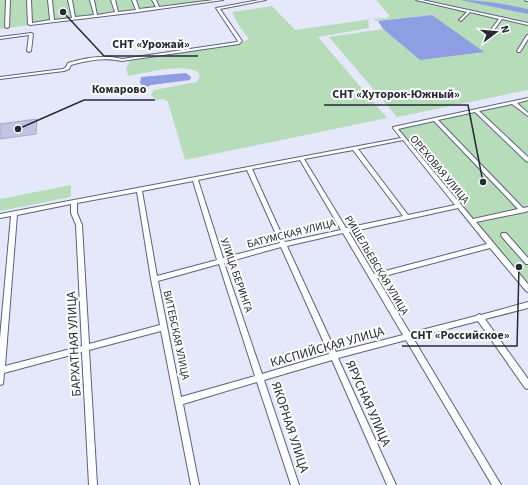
<svg xmlns="http://www.w3.org/2000/svg" width="528" height="485" viewBox="0 0 528 485" font-family="'Source Sans 3',sans-serif">
<rect width="100%" height="100%" fill="#e4e8fa"/>
<!-- green -->
<path fill="#b6dcb9" d="M0,0H221L0,29Z
M376,0H528V90L397,117L329,37L383,29L420,60L432,15L375,21V19L386,18L390,16Z
M272,6L295,30L386,17L368,19L369,28L318,37L387,118L185,160L168,102L164,99L156,100L151,95L154,90L197,82L200,77L198,72C180,63 148,73 128,76L126,68L130,61L239,44L249,39L239,26L232,12Z
M528,97V289L402,139L395,128Z
M71,185V197L0,211V199Z"/>
<!-- water -->
<path fill="#8f9de2" d="M460,0C483,0 505,4 528,9V14Z
M432,15L484,52L420,60L383,29L378,21Z
M186,73L191,77L190,80L151,85L145,88L140,83L141,77Z"/>
<!-- building -->
<path fill="#bfc6e3" stroke="#a3aac6" d="M37,119L36,134L0,139V124Z"/>
<g fill="none" stroke-linecap="round" stroke-linejoin="round">
<defs>
<path id="minor" d="M6,0H10L9,27L7,28L5,27Z
M27,0H31L32,23L50,20L48,0H52L54,20L72,18L68,0H72L75,17L94,15L90,0H94L97,15L115,12L111,0H115L118,12L136,10L132,0H136L139,9L156,7L152,0H156L159,7L214,0H223L138,12L30,25L28,24Z
M259,0H266L220,9L242,41L239,44L122,61C105,57 87,60 71,65L69,69L64,71L0,79V77L63,69L66,67L68,63C85,58 104,54 122,59L237,42L238,41L216,8Z
M416,0H422L528,23V25L502,19L489,37H488L486,36L499,19L470,12L461,21L459,20L467,12Z
M525,0H528V1H526Z
M31,33L33,34L31,51L29,52L27,51L29,35L0,39V37Z
M527,35H528V39L520,52H518L517,51Z
M528,98V100L517,103L528,113V116L512,104L479,111L528,157V162L526,161L475,112L438,120L523,208L528,207V211L525,212L476,222L528,284V292L526,291L490,248L377,278L410,333L476,316L479,314L481,315L528,302V308L485,319L528,379V389L525,388L478,321L413,338L501,485H492L406,340L338,358L396,485H387L332,360L264,380L299,485H291L257,382L183,404L199,485H191L161,331L89,350L97,485H89L82,352L4,373L3,384L0,385V338L11,216L0,218V214L401,138L393,128V127ZM434,121L518,209L473,219L398,129ZM403,140L455,205L408,215L358,149ZM353,150L403,216L346,228L304,159ZM300,160L341,230L285,242L252,169ZM247,170L280,243L223,258L198,180ZM193,181L217,260L157,276L142,191ZM137,192L151,279L160,325L89,344L82,225L77,213V203ZM71,204V213L76,225L82,346L5,366L17,215ZM458,208L487,244L374,274L349,232ZM343,233L403,335L336,352L287,246ZM281,247L329,354L262,374L224,263ZM219,264L255,376L181,397L158,281Z
M502,233H506L528,258V264H526L502,237L501,235Z"/>
</defs>
<!-- minor casing -->
<use href="#minor" stroke="#5c627b" stroke-width="2"/>
<!-- minor -->
<use href="#minor" fill="#fff" fill-rule="evenodd"/>
</g>
<g text-anchor="middle" stroke-width="4" stroke-linejoin="round" paint-order="stroke">
<!-- street labels -->
<g font-size="11" fill="#282a36" stroke="#fff">
<text transform="translate(440 169) rotate(50)" y="4">ОРЕХОВАЯ УЛИЦА</text>
<text transform="translate(291 233) rotate(-14)" y="4">БАТУМСКАЯ УЛИЦА</text>
<text transform="translate(377 265) rotate(59)" y="4">РИШЕЛЬЕВСКАЯ УЛИЦА</text>
<text transform="translate(237 275) rotate(71)" y="4">УЛИЦА БЕРИНГА</text>
<text transform="translate(177 335) rotate(78)" y="4">ВИТЕБСКАЯ УЛИЦА</text>
</g>
<!-- near-street labels -->
<g font-size="13" fill="#282a36" stroke="#fff">
<text transform="translate(73 344) rotate(-93)" y="5">БАРХАТНАЯ УЛИЦА</text>
<text transform="translate(327 346) rotate(-16)" y="5">КАСПИЙСКАЯ УЛИЦА</text>
<text transform="translate(369 403) rotate(66)" y="5">ЯРУСНАЯ УЛИЦА</text>
<text transform="translate(291 427) rotate(72)" y="5">ЯКОРНАЯ УЛИЦА</text>
</g>
</g>
<!-- callouts -->
<path fill="none" stroke="#282a36" stroke-width="1.5" d="M63 12L104 56H198M18 129L84 100H155M483 182L468 105H324M519 267L517 346H402"/>
<g fill="#282a36" stroke="#fff" stroke-width="1.5">
<circle cx="63" cy="12" r="4"/>
<circle cx="18" cy="129" r="4"/>
<circle cx="483" cy="182" r="4"/>
<circle cx="519" cy="267" r="4"/>
</g>
<g font-size="12" text-anchor="middle" font-weight="bold" fill="#282a36" stroke="#fff" stroke-width="4" stroke-linejoin="round" paint-order="stroke">
<text x="151" y="48">СНТ «Урожай»</text>
<text x="119" y="93">Комарово</text>
<text x="396" y="98">СНТ «Хуторок-Южный»</text>
<text x="460" y="339">СНТ «Российское»</text>
</g>
<!-- north arrow -->
<g transform="translate(496 32) rotate(74)" stroke="#ffffff" stroke-width="3" paint-order="stroke">
<path d="M0-3L7 15L0 10L-7 15Z" fill="#282a36"/>
<text y="-6" font-size="11" font-weight="bold" text-anchor="middle" fill="#282a36">N</text>
</g>
</svg>
